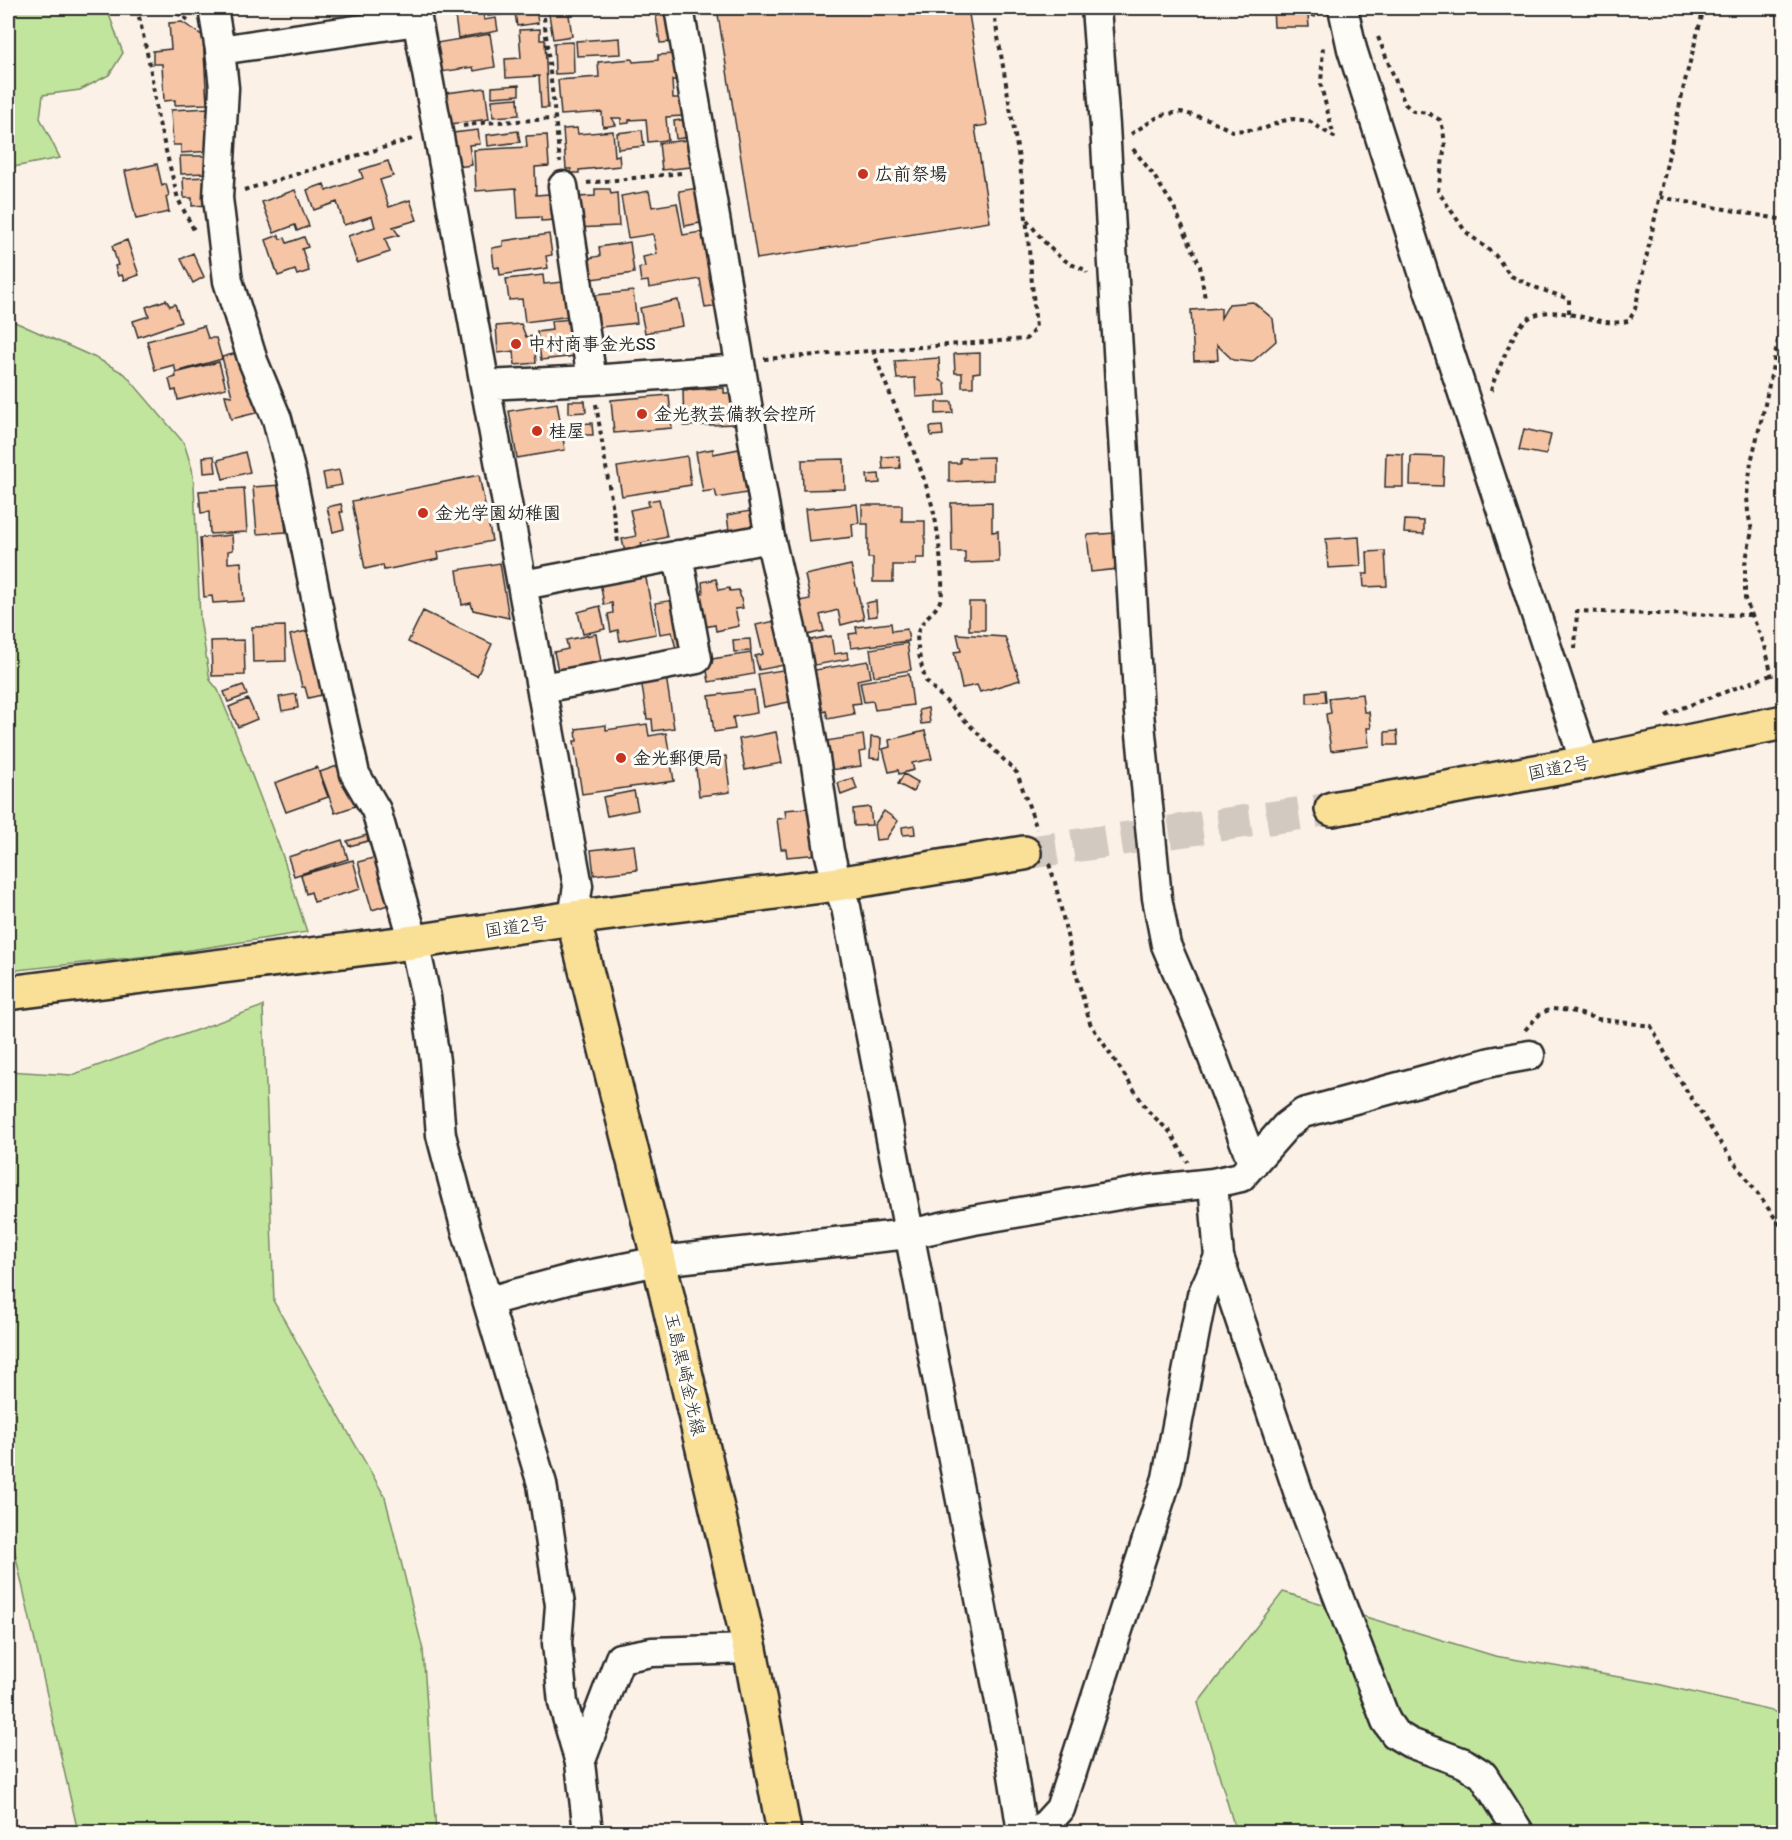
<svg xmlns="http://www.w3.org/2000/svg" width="1792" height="1840" viewBox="0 0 1792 1840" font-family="'Comic Neue','Klee One',sans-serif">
<rect width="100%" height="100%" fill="#fcf1e7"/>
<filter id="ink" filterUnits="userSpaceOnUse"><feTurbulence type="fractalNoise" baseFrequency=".0167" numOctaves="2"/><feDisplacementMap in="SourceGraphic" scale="12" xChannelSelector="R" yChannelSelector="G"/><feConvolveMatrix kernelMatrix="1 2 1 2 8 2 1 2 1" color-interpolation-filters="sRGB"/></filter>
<g filter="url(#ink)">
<!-- green -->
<path fill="#c2e59e" stroke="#768864" stroke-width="1.5" d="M8,8H105L107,9L123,53L109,75L80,90L43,95L40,118L60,158L8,168Z
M8,319L98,359L125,374L184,443L192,469L194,485L200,619L210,680L218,690L238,739L282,854L307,932L158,955L8,971Z
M263,1006L274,1302L385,1497L423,1650L436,1832H78L8,1522V1071L72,1075Z
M1283,1592L1495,1656L1649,1682L1784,1714V1832H1236L1198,1703Z"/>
<!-- building -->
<path fill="#f6c5a6" stroke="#2b2b2b" stroke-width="1.5" d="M487,8H536L538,23L517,26L515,13L488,16Z
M548,8H568L572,36L553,39Z
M717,8H968L987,125L975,127L990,222L757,259Z
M1273,8H1315V17L1308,15L1309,27H1274Z
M483,12L484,20L496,18L498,31L458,38L455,16Z
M669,14L673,42L660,43L656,16Z
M182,22L203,36L207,104L175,105V100L164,101L162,64H153V51L171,49L169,23Z
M540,29V40H545L548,108H541L539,76L506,78L505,59L521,58L519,30Z
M490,34L495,67L474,71L473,67L441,72L436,43Z
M620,38L621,54L577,56L576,41Z
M573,42L574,73L555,74L554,43Z
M674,54L676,80H672L673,98H682L683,116L666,117L668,140L648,142L646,119L629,120V123L621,124V118H612L616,125L603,127L602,112L561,115L558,80L599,77L598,62L632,59L633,62L658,60V55Z
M519,85V95L492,97V87Z
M485,88L489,119L450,124L446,93Z
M518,98L519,115L493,117L492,100Z
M210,108L212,151L181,153V145H173L171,110Z
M688,119L690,137L676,139L674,121Z
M577,128L578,134L613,131L615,156L619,155L620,166L579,170V173H571V169H566L563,129Z
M478,130L480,144L469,145L472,165L457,167L453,133Z
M642,130L644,146L618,149L617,133Z
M518,131L520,142L488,146L487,135Z
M547,135L549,166L535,167L536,195L549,194L548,184L553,183L556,220L541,221V217L518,218L516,188L476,191L474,150L527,147L526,136Z
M689,140L691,167L662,170L659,143Z
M180,156H206L207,173L181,174Z
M388,161L393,176L380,180L389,207L410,200L417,220L393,227L399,235L385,239L390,252L357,263L348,236L375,227L372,216L344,225L337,202L314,210L307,190L324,184L326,191L363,178L360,170Z
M157,164L162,186L166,184L169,195L166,197L169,212L136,219L125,171Z
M208,177L210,205L192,206V198H184L183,178Z
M698,188L705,227H701L700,223L685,226L679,191Z
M595,189H610L611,194L617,193L619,226L575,228L577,197L595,196Z
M295,190L309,226L297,231L295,225L274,233L262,202Z
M649,191L652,207L677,203L683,235L707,231L720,306L705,308L700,279L649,288L648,281L641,282L639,268L645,267L643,257L657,254L653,234L628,238L621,196Z
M549,234L552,255L546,256L548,268L500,275L499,267L494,268L492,248L503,246V241Z
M279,235L280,239L285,238L287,243L304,237L308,247L302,249L309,271L297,275L295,270L278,276L266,240Z
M127,240L139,275L124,280L122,275L118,276L115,266L118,265L112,246Z
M630,242L634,273L592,279L589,258L600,256L599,247Z
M193,253L204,277L193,283L181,259Z
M543,275L544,284L563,282L564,293H567L570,316L525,322L522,299L509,300L506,279Z
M633,291L637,323L592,328L588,296Z
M166,300L170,306L175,304L181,322L138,337L133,321L149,316L146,307Z
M678,300L683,326L645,333L640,308Z
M1253,302L1273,319L1276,341L1252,362L1233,360L1217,345L1218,360L1194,361L1191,310L1221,308V318L1229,304Z
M571,319L576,356L541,360L537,332L552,330L551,321Z
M521,324L526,337L534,336L536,363L515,365L514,351L498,353L496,326Z
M204,326L208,338H216L222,359L176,372L174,365L155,370L147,341Z
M244,351L260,412L231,419L225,395L232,396L222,357Z
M980,353V372L973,373V387H962V373H955L954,354Z
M939,358L940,380L945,383L946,395L916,397L915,378L897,379L895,361Z
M219,362L226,388L178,400L176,390L172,391L169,379L176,377L175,373Z
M724,388V393H734L735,424L684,426L683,390Z
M669,395L672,428L614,433L611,400Z
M569,401H585L586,412L569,413Z
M936,402H952L953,413L936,414Z
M557,403L565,450L517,458L509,411Z
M592,423L593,435H577L576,424Z
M942,426L943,435L931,436L930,427Z
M1524,429L1551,435L1546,455L1519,450Z
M713,449V454L739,449L747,493L717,498L715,490L703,492L696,452Z
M245,452L250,472L223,479L218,460Z
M1386,453L1403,454V487H1385Z
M214,456L216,472L204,473L203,457Z
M687,456L691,485L622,496L617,467Z
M899,456L900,468L883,469L882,457Z
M1411,456L1444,457L1443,486L1410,485Z
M993,457V480L949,482V463H960V458Z
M844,459L845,489L803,490L802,460Z
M339,470L342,485L326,488L323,473Z
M879,474L880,483L868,484L867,475Z
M479,475L492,541L438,552L439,559L384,570L383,565L365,569L352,501Z
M281,485L286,532L257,534L253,487Z
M244,488L247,532L210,534L209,512L201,513L199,491Z
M659,499L667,537L641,543L644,554L626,557L622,539L636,536L630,510L649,506L648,501Z
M992,502V532L998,531L999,562L965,563V552H952L951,503Z
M341,504L343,512H340L344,529L333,532L327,507Z
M857,504L859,523L852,524L853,537L809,542L805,509Z
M862,505H902V521H925V558H916V565H893V582H873V558H868V524H862Z
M756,510L760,534L730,538L727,515Z
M1405,520L1424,521V534L1404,533Z
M1115,533L1118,569L1091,572L1087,535Z
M232,535L233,550L228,551V563L241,562L244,601L213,603L212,596L204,597L200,538Z
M1359,537L1361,566L1328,568L1326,539Z
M1385,551L1387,586L1364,587L1363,574H1368L1367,552Z
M500,563L509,618L473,610L471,603L462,605L457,570Z
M851,565L864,619L841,625L838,610L820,615L824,631L807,635L799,601L810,599L805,575Z
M645,573L656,634L620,641L618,630L611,632L608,614L613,613L612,603L604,605L600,581Z
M716,579L719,590L729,588L730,591L739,590L743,608L735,609L739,626L716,631L715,625L700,628L694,595L703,593L702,582Z
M680,599L689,646L676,649L672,632L660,634L655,603Z
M876,601L877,616L868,617L866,603Z
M969,602H985V630H969Z
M600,606L605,629L583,634L578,612Z
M423,611L492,644L477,676L408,642Z
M775,621L789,664L759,670L755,656L763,654L756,625Z
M891,623L892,631L907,629L909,641L851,648L849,634L857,633L856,627Z
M285,626L286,661L253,662L252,627Z
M311,630L326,694L308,698L305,687H302L290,635Z
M596,634L602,667L559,675L554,652L568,649L566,640Z
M957,634L1005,637L1020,680L980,692L977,685L962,688L954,652L961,651Z
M831,636L834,654L847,652L848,659L810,666L805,641Z
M750,639L751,651L734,652L733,640Z
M244,640L245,675L212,676L211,641Z
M907,643L911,670L874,676L870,649Z
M751,653L754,674L709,682L705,660Z
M868,661L871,677L857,680L861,703L852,704L854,714L828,719L826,711L822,712L815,670Z
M788,669L794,701L764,707L758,674Z
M909,674L913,705L875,710L873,701L864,702L860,682Z
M666,676L674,728L653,731L652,719H647L641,679Z
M243,685L247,695L228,702L224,692Z
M754,690L757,713L733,717L735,729L714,732L709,696Z
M1325,690L1326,702L1307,703V692Z
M296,694L298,708L282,711L279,697Z
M1362,694L1364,712H1369L1371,728H1367L1369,746L1331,751L1326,714L1331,713L1329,698Z
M248,699L257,719L238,727L229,707Z
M928,708L930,723L921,724L919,710Z
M647,724L649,736L666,733L674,781L582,794L574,741H577L576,729L606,725V730Z
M925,731L932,759L912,763L914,770L899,774L898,770L889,772L883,749L890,747L889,740Z
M1397,731L1398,745H1385V732Z
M776,732L782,763L745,770L739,739Z
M863,735L865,751L859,752L861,766L830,770L826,741Z
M871,737L881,738L880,759L870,758Z
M726,756L730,792L699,796L695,759Z
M340,765L355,806L335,813L320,772Z
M317,767L328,797L286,812L275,783Z
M904,774L918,782L913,792L898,784Z
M853,778L857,789L841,795L838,783Z
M634,791L638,810L607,816L603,797Z
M870,807L872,825L854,826L853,809Z
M808,808L812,840L819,839L820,854L787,857L786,849H781L777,819L786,818L785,810Z
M884,811L898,821L886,839L876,840L874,825Z
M914,825L915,834L903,835L902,827Z
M367,835L368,841L349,846L347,841Z
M342,840L348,859L294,876L288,857Z
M634,845L637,870L594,875L591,850Z
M377,857L391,904L372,910L358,862Z
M353,860L361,889L314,902L311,892L306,894L301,875Z"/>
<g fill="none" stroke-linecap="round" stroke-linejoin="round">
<!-- highway-tunnel -->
<path stroke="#d2c9c1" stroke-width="33" stroke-dasharray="33 16" stroke-linecap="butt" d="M1024,853L1332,809"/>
<defs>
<path id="minor" d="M213,8L220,50L224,88L218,198L228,281L253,361L277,419L292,478L323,632L355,774L376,810L414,942L426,997L435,1061L441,1135L465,1226L542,1484L560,1605L557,1643L563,1703L580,1763L588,1832
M415,8L578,886L573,918
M679,8L770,538L795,646L815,758L829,851L837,884L846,907L1008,1743L1022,1832
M1096,8L1105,126L1139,713L1157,898L1166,945L1200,1024L1253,1164
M1343,8L1352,49L1425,278L1585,763
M220,50L417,21
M563,186L592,380
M486,385L592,380L741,369
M523,585L770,538
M542,688L697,659L678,555
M1213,1183L1219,1257L1300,1497L1386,1721L1395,1734L1410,1743L1464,1763L1483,1775L1519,1832
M489,1301L578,1277L659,1261L909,1234L974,1220L1148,1190L1213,1183L1241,1177L1286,1126L1303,1113L1491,1062L1530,1055
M580,1763L620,1658L652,1652L750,1649
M1039,1832L1060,1809L1167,1478L1202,1295L1219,1257"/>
<path id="major" d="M573,918L659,1261L750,1649L784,1832"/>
<path id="highway" d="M1332,809L1585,763L1784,722
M8,993L414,942L573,918L837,884L1024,853"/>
</defs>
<!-- minor casing -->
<use href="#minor" stroke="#2b2b2b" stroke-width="33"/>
<!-- major casing -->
<use href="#major" stroke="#2b2b2b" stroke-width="38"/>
<!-- highway casing -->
<use href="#highway" stroke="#2b2b2b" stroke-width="38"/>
<!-- path -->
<path stroke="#2b2b2b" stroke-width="4" stroke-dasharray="4.5 4.5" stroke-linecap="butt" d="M137,8L150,66L158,119L178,199L195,232
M169,8L188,20
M543,8L560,162
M1378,37L1405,104L1413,111L1428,113L1440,120L1443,129L1445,145L1438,191L1465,231L1495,255L1511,276L1537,288L1569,299V313
M463,126L482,123L554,119
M1131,134L1161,115L1181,112L1208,119L1232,131L1263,129L1282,121L1293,119L1309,121L1334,137L1321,86L1323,44
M1133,149L1152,173L1174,207L1200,266L1205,299
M587,183L681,173
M244,190L415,138
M1660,197L1784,220
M1027,220C1045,243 1057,261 1086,270L1087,273
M873,350C890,399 914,445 929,495C938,522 940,552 942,580C944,615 928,607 918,632C915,641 922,670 926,681L1017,773L1037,829
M764,359L1026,339L1036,328L1027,227L1020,165L993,8
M1491,391L1493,383C1500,367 1509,342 1519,328C1539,299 1578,318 1606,322C1613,323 1622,322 1629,321L1635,309L1685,81L1704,8
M596,404L618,542
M1575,649L1577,611L1648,614L1751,615
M1772,677L1765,646L1745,599V564L1752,531L1748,513L1747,495L1751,462L1764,409L1779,336L1784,323
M1666,716L1679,709L1771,675
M1049,864L1055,882L1074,966L1090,1023L1148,1111L1170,1132L1188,1162
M1525,1030L1541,1013L1552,1009L1571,1011L1598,1019L1651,1026L1676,1074L1719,1141L1784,1230"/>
<!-- minor -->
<use href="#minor" stroke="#fdfcf7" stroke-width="28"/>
<!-- major -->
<use href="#major" stroke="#fadf96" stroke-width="33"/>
<!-- highway -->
<use href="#highway" stroke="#fadf96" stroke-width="33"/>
</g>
</g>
<!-- markers -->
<g fill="#c8321e" stroke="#fdfcf7" stroke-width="2">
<circle cx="863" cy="174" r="6"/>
<circle cx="516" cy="344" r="6"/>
<circle cx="642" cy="414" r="6"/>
<circle cx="537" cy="431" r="6"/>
<circle cx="423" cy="513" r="6"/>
<circle cx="621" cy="758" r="6"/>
</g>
<g text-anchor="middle" stroke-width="6" stroke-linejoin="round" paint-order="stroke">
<!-- poi labels -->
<g font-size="18" font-weight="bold" fill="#2b2b2b" stroke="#fdfcf7" text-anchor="start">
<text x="875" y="180">広前祭場</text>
<text x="528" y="350">中村商事金光SS</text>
<text x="654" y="420">金光教芸備教会控所</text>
<text x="549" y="437">桂屋</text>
<text x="435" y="519">金光学園幼稚園</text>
<text x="633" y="764">金光郵便局</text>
</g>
<!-- street labels -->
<g font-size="18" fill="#2b2b2b" stroke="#fdfcf7">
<text transform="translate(1559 768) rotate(-11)" y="6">国道2号</text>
<text transform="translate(516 927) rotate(-8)" y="6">国道2号</text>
<text transform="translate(685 1374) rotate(77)" y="6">玉島黒崎金光線</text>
</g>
</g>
<!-- margin -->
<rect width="1792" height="1840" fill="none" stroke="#fdfcf7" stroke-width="30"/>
<rect x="15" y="15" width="1762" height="1810" fill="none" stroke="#2b2b2b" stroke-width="2" filter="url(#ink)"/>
</svg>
